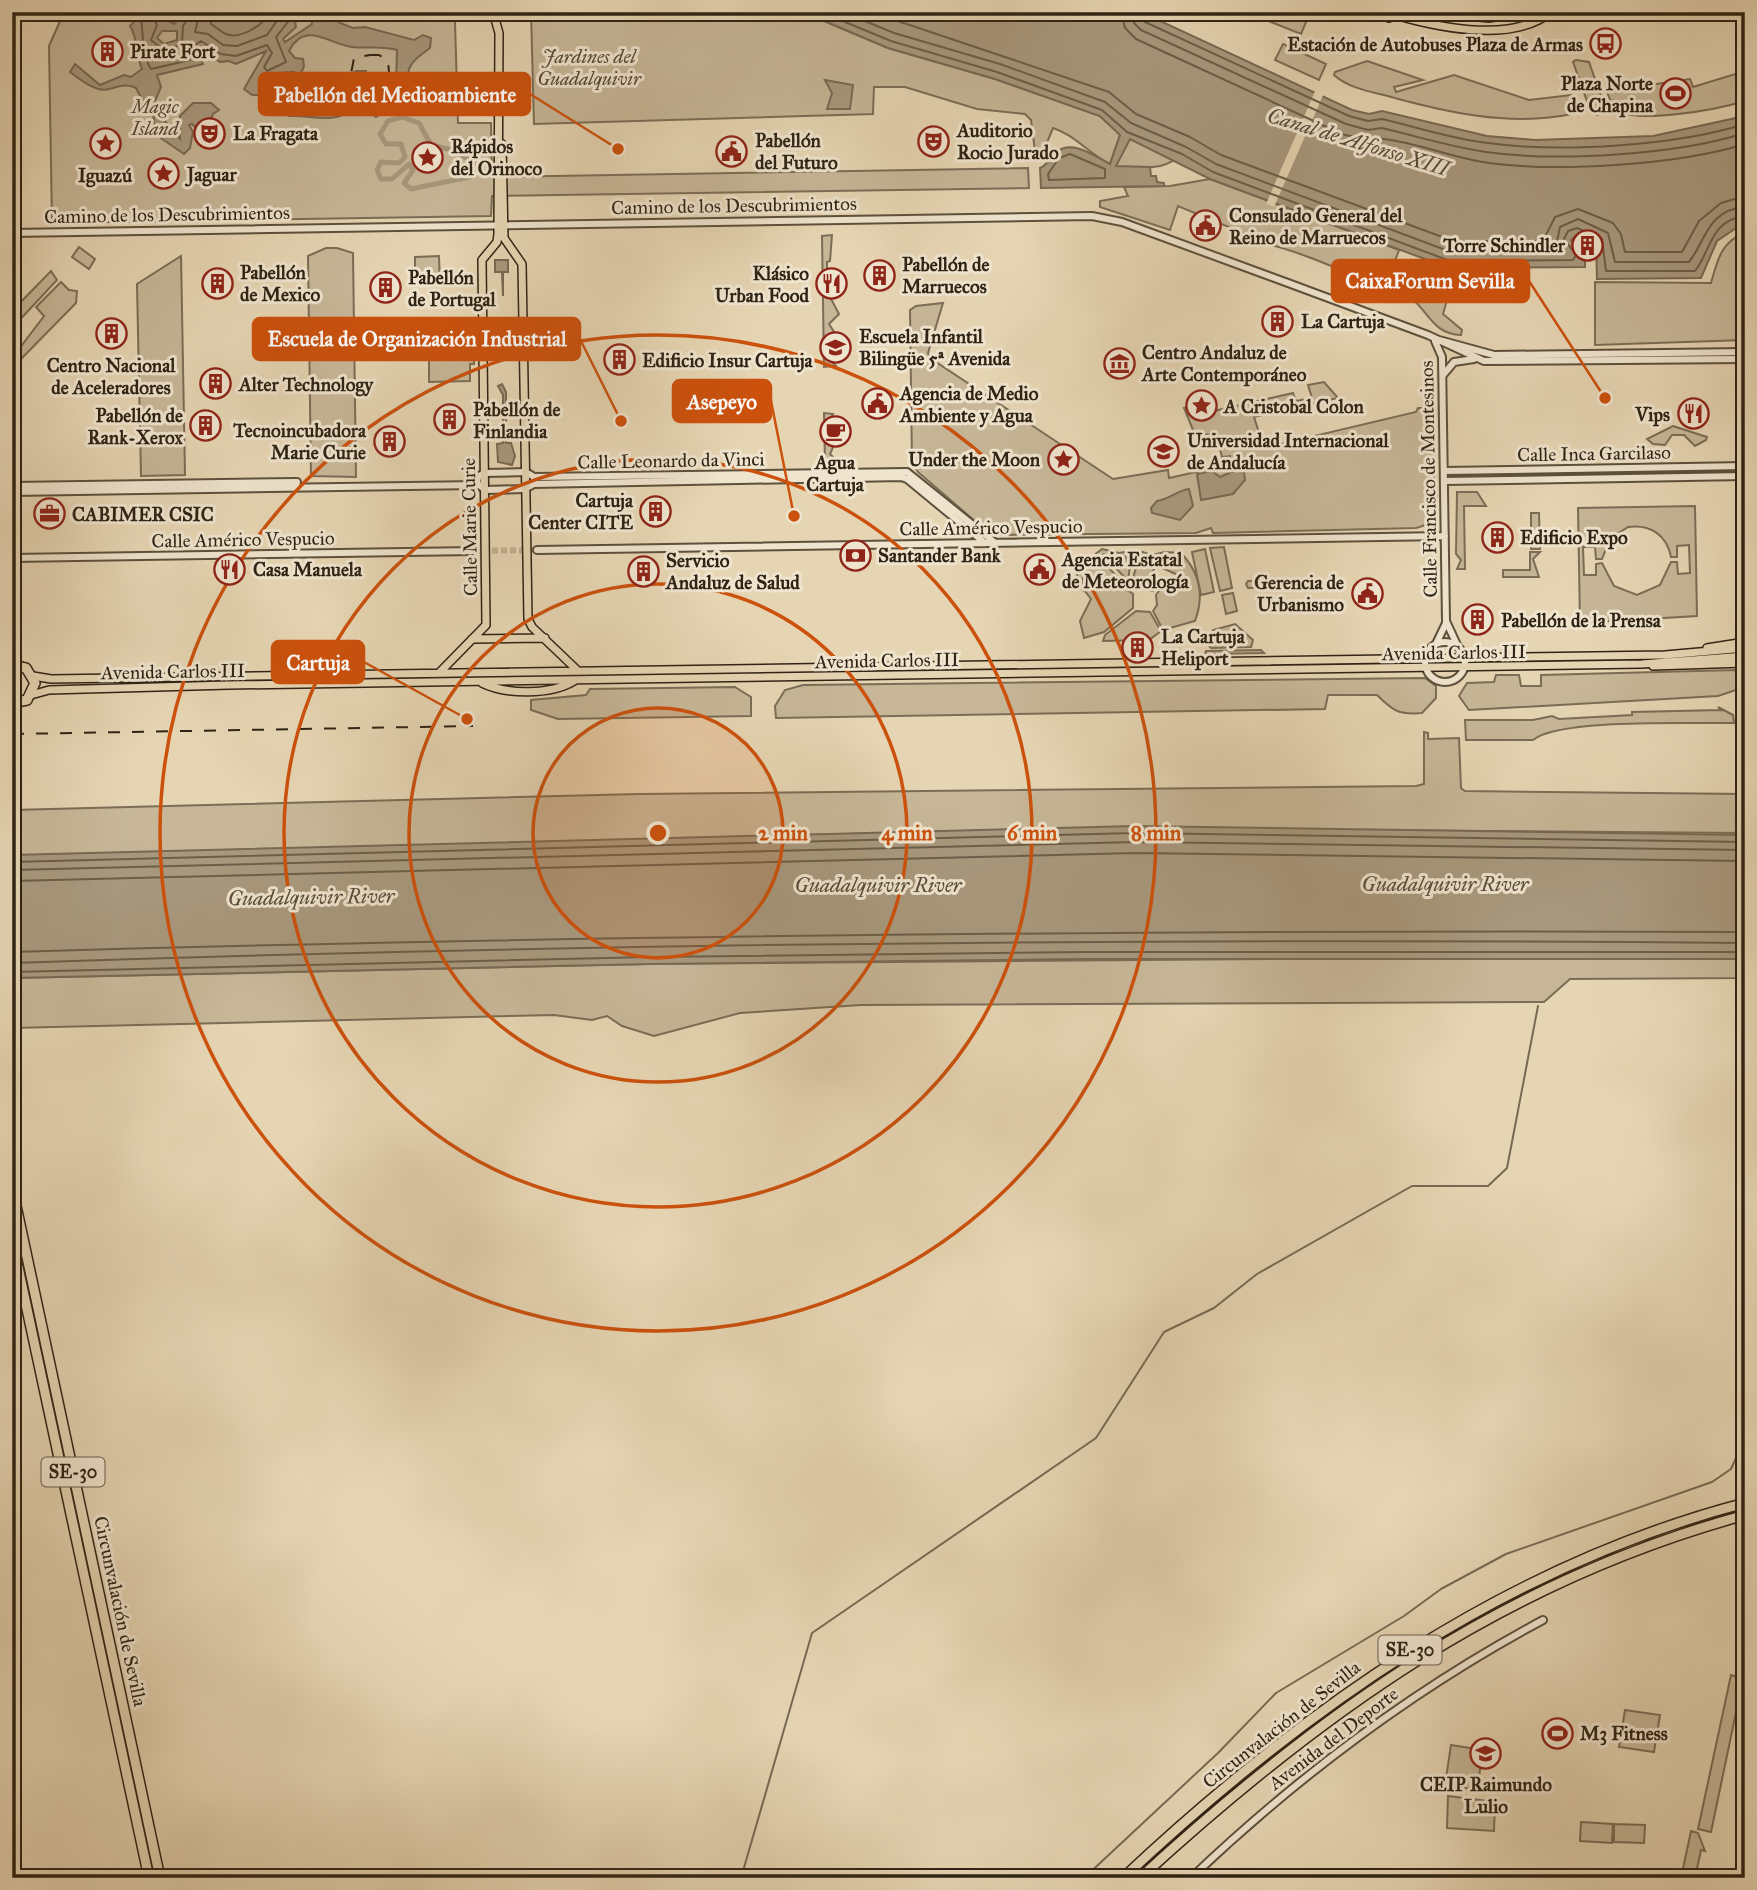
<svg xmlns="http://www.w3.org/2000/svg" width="1757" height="1890" viewBox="0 0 1757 1890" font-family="'IM FELL Great Primer',serif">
<rect width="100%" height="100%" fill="#e6d5b3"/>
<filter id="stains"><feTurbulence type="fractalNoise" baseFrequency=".00286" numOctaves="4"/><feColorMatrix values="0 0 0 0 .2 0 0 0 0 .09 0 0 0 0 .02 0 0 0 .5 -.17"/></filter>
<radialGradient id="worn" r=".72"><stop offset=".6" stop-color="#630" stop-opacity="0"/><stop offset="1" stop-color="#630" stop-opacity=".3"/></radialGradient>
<!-- green -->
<path fill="#c7b798" stroke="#7b6d56" stroke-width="2" fill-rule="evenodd" d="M64,12H459L455,22L458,123H491L492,177L1028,168L1029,188L492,196L491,216L52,223L49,46Z
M531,12H803L888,48L995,79L1100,116L1120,135L1110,164C1089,154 1075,135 1053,128L1041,157L1036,159L1031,120L1025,114L977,109L905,87H874L873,114L534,124Z
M1246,12H1300L1309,15L1301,34Z
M1283,44L1326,64L1319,80L1275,60Z
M1576,60L1589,62L1605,108L1603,113L1597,115L1591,112L1573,62Z
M1367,61L1423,80L1394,87L1396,92L1454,75L1529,100L1571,95L1572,114C1509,127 1444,112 1384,95C1367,91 1347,87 1334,75L1335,72Z
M1745,71V101C1719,109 1632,126 1613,108L1606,89L1633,79L1636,87L1690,79L1693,87Z
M1130,139L1175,159C1161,171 1135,167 1118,167L1115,166Z
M1210,179L1399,250L1392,269L1450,290L1443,314L1462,330L1461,335C1433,334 1429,312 1411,298L1404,300L1399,295C1372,284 1279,240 1256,244L1258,239L1178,206L1170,230L1100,207V201L1128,196L1124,187L1170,186Z
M1745,233V340L1595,345V282L1711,283C1717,262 1721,241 1745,233Z
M832,235L830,261L827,262V286L835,287L829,295L839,314L829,324L838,338L829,339V356L837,357L831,361L836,366L824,367L822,236Z
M79,247L95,259L89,269L72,257Z
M326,248H337L353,253L356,477L311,476L308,256Z
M181,256L185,475L141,476L137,284Z
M439,256L440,284H415V257Z
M51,271L57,280L14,326L13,310Z
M61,282L69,290L77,291L76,303L20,360L14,361L13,357L44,316L36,307Z
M943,303L928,353L930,358L1113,479L1168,470L1169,478L1214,468L1213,460L1231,456L1222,457L1216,434L1195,435L1184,408L1202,404L1205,413L1293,393L1296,401L1312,398L1308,385L1324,382L1338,398L1254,417L1264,448L1416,412L1418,408H1423L1432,422L1434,489L1437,490C1437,509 1438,523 1416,528L1213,533L1211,528L1196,533L996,535L983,528L918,472L912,463L910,310L916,306Z
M473,327L474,364H470V381L429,382V351L435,349L440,351H468V340L463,332L445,330Z
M824,413L833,414L831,418L835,422L830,423V440L834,445L830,454L835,459H844V465H825Z
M1673,426L1707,437L1706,440L1695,446L1684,435H1672L1665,445L1653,444L1647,439Z
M1715,469V474L1569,476V471Z
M1538,472L1539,476L1468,478V473Z
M1457,492H1477L1486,506H1464L1465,569H1457L1461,560L1456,554Z
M1695,506L1697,616L1580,623L1578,508ZM1628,527C1650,524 1667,535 1671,557H1677V546L1689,545L1690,573L1678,574L1677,562H1671L1660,585L1637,595L1614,586L1602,563L1596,564V575H1584L1583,547H1595L1596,559H1602L1610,539Z
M1531,513H1539L1540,549H1531Z
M1224,547L1232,588L1220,591L1210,548Z
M1102,549L1119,553L1136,550L1152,555L1165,552L1181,553C1201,574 1204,597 1195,621L1163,630L1153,611L1157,605L1156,595L1164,584L1174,589L1180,576L1156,565L1150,577L1160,582L1153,591L1143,588L1136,590C1129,577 1137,570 1139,558L1135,553L1126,557L1130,566L1128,581L1112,564L1111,556L1104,554L1099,559V564L1109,568L1124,584L1097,580L1089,574L1083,578V590L1078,585L1077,574L1085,562Z
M1205,549L1214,592L1201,595L1192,552Z
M1530,552H1540L1533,559L1539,577H1503V570H1530Z
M1289,580V587L1248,588L1246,584L1248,581Z
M1096,585L1125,588L1133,594V608L1104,632L1084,638L1080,621L1091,599L1085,591Z
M1233,593L1237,611L1226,614L1222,595Z
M1136,611L1150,612L1161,631L1149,640L1103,641L1105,635Z
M1235,624L1253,640L1251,647L1211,648L1208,645L1213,630Z
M1261,650L1264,653L1205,654L1206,651Z
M1736,670V690L1718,696L1469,710L1459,696L1467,683L1494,682L1496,675H1519L1521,686H1541V675Z
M1425,678L1436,686V698L1422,713C1399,715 1393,711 1377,695H1328L1325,709L776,718L775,706L785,690L803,685Z
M735,687L751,697V716L558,719L531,710V700L586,695L590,689Z
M1718,707L1733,715L1734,723C1695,724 1559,718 1533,740H1466L1465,720H1533L1552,716L1559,719L1632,715V712L1721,710Z
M1424,732L1428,733V739L1459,738L1461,788L1465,791L1745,794V833L1079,828L12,856V810L639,794L1416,786L1424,784Z
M1516,957L1745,959V978L1570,979L1544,1002L861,1005L740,1013L654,1036L622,1026L607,1016L592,1020L554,1015L12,1028V978L650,964Z
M1731,1675L1743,1679L1711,1832L1698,1829Z
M1625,1710L1660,1715L1654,1752L1619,1747Z
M1451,1745L1483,1750L1477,1790L1445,1785Z
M1448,1796L1495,1802L1494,1831L1447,1828Z
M1581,1822L1613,1824L1612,1843L1580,1841Z
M1614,1824L1645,1825L1644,1843L1614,1842Z
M1691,1831L1698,1833L1705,1851L1701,1850L1695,1878H1681Z"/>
<!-- water -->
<path fill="#a8987d" stroke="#786953" stroke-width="2" fill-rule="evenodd" d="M151,12L174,24L186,12H328L340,23L353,28L365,27L414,40L423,35L431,38L430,48C418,57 406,64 408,80L404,84L396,83L397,50C382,45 367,49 352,47C329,44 305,20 289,51L295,58L303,59L304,66C292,94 294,90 318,107L323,103L333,107L349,100L353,105C369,106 382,95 397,99L398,103L376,117L367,110H352C334,124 311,115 289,116L283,105L290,93L288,89L281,91L276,83L292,72L277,73L258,95H252L244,89L266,51L236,64L229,61L220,62L200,48L197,51L203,64L157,75L161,87L155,101L161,116L180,139V116L193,103H211L219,110L213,114L207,130L199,131L192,124L189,125L193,132L190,148L184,154L155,134L153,112L146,107L136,88C126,83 118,87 109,89C97,93 79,79 70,72L75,64L100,85L124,75L131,77L142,69C136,55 138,38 130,26L139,16ZM305,17L311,19L312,24L285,42L283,39L296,27L295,22ZM162,31H177V40L164,44L157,38Z
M803,12H1141L1352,110L1369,114L1382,111L1487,136L1535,140L1653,136L1745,116V222L1717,241L1701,278L1597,279L1596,243H1585V239L1577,235L1571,240L1578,248L1585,247V267L1449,268L1210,179L1130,139L1116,166L1150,167L1151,176H1156L1157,182L1164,183V186L1041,188L1040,168C1048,165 1049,157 1056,152C1073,139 1094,156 1110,164L1120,135L1100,116L995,79L888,48Z
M356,71H366L363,79L354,76L345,81L335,98L331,89Z
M825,80L853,85L850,109H827L832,93Z
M495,260H508V272H503V296L502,272H495Z
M502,384L506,392V443H511L515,456L512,465L498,462L497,444L503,443V395L498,386Z
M1238,469L1244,472L1245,480L1233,494L1201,500L1197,474L1212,471L1220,477Z
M1189,489L1193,506L1180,520L1152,513L1151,508L1157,501C1170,499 1178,490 1189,489Z
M1135,826L1745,835V959H1085L650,964L12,978V855Z"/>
<!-- pier -->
<path fill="#e6d5b3" d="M1316,89L1324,93L1274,207L1266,204Z"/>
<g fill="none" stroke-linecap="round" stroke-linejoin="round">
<!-- shore -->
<path stroke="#6c5e49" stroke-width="2" d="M138,12C146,22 138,49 151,69L190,60L192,47L201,41L221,54L236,56L267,45L272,53L264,67L267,71L286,62L276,37L296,12
M151,12L157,25L151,40L165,51L182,44L183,26L192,12
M200,12L195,32L208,34L223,45L237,46L267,35L283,12
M211,12V24C216,27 221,32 226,34C241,40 264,24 271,12
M821,12L891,41L997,72L1102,110L1127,132L1182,154L1213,172L1450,261L1573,260L1576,255L1564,239L1568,231L1577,228L1602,239L1606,271H1695C1711,251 1710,220 1745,216
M843,12L894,33L1000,64L1105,102L1131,123L1186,147L1216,164L1451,252L1555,251L1560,227L1578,219L1608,233L1615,262H1689C1706,241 1707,210 1745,207
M871,12L1109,92L1136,114L1190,137L1221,155L1453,241H1543L1555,217L1578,209L1613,223L1621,234L1625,252H1682L1699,221L1721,203L1745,196
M1121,12L1125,28L1136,39L1342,134C1357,139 1369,137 1384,139C1418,143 1450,157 1483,162C1553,173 1678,165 1745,144
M1132,12L1134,23L1141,30L1346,124L1368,130L1382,128C1416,136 1451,147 1486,152C1557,162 1676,155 1745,133
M1140,12L1145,22L1349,116L1368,121L1382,119C1417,127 1452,139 1488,143C1560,153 1675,146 1745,124
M1070,154L1105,169V178L1049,180L1048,174L1059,158Z
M12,862L1135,833L1745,842
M12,870L1135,842L1745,850
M12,881L1135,853L1745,861
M12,952C590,935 1167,930 1745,932
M12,963C589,943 1168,938 1745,943
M12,972L650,957L1085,952H1745"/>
<!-- stream -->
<path stroke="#786953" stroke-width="2" d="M741,1878L812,1633L1096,1438L1164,1332L1214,1308L1257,1274L1412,1186H1488L1507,1168L1538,1006
M1084,1878L1218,1753L1276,1693L1404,1616L1441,1589L1506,1554L1712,1482L1731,1469L1745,1438"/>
<!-- canal -->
<path stroke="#a8987d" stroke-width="5" d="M402,117L419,123L431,145L452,150L474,162V176L411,189L404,183L413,170L409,164L392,179H381L377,170L381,162L399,163L405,157L401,144H386L380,134L388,121Z"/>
<!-- minor-tunnel -->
<path stroke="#c1b193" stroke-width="6" stroke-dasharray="6 3" stroke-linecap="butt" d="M474,551L537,550"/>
<defs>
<path id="minor" d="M12,233L1092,216L1122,222L1288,283L1428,335L1484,361L1745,359
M1439,340L1494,355L1745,352
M1435,341L1442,357L1446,621L1458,647
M1443,375L1454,362L1474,359
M1444,471L1745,466
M526,472L534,477V484L525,489L485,490L477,483L478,477L484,473Z
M534,477L907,472L994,542
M1444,481L1745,476
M534,484L901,477L907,479L985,543
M12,486L297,482
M12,492L478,485
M537,550L1445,536
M12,558L474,551
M1425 662a20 20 0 1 1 40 0a20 20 0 1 1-40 0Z
M1436,644L1446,623
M1191,1878C1297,1777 1414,1689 1543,1620"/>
<path id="major" d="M1371,12L1389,18
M1385,12C1430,26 1510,45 1551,12
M1426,12L1489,18L1525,12
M502,144L504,238L522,264L528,619L532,627L576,669
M472,639L545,638
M1707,648L1745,642
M12,660L21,666
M1653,666L1745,663
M440,672L486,625L482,260L497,242L498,234L499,33L493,12
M33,676L51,679L1665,655L1745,648
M482,683C506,695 551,695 574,681
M31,695L49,690L229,685L1642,664L1745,656"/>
<path id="highway" d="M12,666L26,668L35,683L27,700L12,703
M12,1187L160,1878
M12,1239L149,1878
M1123,1878C1302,1710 1504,1566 1745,1503
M1140,1878C1322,1711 1504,1581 1745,1515"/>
</defs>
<!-- minor casing -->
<use href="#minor" stroke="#5d503c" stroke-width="10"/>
<!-- major casing -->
<use href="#major" stroke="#2f2315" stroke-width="10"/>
<!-- highway casing -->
<use href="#highway" stroke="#2f2315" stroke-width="12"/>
<!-- minor -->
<use href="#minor" stroke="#efe4ce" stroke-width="6"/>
<!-- major -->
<use href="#major" stroke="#e6d5b3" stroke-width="7"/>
<!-- highway -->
<use href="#highway" stroke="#e6d5b3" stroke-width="9"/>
<!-- rail -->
<path stroke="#2f2315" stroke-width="2" stroke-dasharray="12 12" stroke-linecap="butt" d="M370,55H379L388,61L389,72L375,90L358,101L343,97L340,89L350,79L354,58Z
M12,734L473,726"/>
</g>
<!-- distance rings -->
<circle cx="658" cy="833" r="125" fill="#cc510d" fill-opacity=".12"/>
<g fill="none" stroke="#cc510d" stroke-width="3.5">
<circle cx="658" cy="833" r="125"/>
<circle cx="658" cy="833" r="249"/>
<circle cx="658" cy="833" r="374"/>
<circle cx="658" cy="833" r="498"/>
</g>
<!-- icons -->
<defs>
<symbol id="bus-ring" viewBox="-11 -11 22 22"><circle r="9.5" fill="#efe4ce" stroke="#8f2418" stroke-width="1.5"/><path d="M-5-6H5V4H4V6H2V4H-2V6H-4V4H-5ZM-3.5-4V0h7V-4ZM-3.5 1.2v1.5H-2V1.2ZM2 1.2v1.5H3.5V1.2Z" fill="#8f2418"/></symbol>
<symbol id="building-ring" viewBox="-11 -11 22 22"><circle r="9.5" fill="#efe4ce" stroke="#8f2418" stroke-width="1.5"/><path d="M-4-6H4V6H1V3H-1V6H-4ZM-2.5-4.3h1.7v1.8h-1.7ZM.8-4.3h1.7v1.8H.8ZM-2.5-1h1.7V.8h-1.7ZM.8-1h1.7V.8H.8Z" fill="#8f2418"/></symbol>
<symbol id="stadium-ring" viewBox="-11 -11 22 22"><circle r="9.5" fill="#efe4ce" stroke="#8f2418" stroke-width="1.5"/><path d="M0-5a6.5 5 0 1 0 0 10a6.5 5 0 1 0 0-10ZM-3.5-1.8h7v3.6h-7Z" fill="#8f2418"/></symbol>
<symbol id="theatre-ring" viewBox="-11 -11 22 22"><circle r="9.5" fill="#efe4ce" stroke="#8f2418" stroke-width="1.5"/><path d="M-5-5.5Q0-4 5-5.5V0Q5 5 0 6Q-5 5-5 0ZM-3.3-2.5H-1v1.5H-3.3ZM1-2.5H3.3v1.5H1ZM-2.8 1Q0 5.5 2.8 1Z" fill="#8f2418"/></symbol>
<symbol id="sight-ring" viewBox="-11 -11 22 22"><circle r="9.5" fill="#efe4ce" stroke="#8f2418" stroke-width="1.5"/><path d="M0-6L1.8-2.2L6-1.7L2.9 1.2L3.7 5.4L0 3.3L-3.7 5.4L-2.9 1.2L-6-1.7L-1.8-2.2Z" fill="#8f2418"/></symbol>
<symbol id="civic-ring" viewBox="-11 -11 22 22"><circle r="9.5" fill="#efe4ce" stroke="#8f2418" stroke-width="1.5"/><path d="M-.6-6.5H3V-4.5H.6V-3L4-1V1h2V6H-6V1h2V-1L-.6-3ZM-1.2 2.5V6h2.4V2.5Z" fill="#8f2418"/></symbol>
<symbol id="restaurant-ring" viewBox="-11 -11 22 22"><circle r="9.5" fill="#efe4ce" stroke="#8f2418" stroke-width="1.5"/><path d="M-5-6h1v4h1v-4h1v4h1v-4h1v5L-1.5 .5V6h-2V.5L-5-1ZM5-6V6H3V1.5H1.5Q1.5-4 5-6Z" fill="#8f2418"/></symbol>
<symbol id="school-ring" viewBox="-11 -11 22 22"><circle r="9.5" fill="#efe4ce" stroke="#8f2418" stroke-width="1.5"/><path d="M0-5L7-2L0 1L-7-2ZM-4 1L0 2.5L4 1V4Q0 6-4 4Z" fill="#8f2418"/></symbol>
<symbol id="museum-ring" viewBox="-11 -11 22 22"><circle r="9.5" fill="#efe4ce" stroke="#8f2418" stroke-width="1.5"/><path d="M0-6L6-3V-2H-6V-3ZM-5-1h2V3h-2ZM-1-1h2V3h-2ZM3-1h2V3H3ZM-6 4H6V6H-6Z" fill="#8f2418"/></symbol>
<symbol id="cafe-ring" viewBox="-11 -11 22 22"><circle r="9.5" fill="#efe4ce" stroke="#8f2418" stroke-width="1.5"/><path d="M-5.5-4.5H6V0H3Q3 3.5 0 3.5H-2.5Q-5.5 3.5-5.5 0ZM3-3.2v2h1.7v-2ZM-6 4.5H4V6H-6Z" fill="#8f2418"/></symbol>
<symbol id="university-ring" viewBox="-11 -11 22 22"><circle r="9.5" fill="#efe4ce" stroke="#8f2418" stroke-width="1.5"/><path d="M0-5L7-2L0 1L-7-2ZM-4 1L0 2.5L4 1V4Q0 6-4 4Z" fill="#8f2418"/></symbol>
<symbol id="office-ring" viewBox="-11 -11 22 22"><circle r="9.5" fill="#efe4ce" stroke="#8f2418" stroke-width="1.5"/><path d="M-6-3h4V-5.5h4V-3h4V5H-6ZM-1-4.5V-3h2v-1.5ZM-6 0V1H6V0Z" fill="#8f2418"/></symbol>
<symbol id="bank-ring" viewBox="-11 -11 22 22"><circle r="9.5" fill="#efe4ce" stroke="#8f2418" stroke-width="1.5"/><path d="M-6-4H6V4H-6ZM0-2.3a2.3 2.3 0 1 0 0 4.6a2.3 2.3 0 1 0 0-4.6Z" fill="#8f2418"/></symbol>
</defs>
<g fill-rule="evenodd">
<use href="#bus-ring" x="1588" y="26" width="35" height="35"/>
<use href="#building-ring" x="90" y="34" width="35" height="35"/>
<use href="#stadium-ring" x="1658" y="76" width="35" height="35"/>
<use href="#theatre-ring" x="192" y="116" width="35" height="35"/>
<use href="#theatre-ring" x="916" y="124" width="35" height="35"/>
<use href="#sight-ring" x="88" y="126" width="35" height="35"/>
<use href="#civic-ring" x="714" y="134" width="35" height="35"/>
<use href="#sight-ring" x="410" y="140" width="35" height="35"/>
<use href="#sight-ring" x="146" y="156" width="35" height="35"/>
<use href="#civic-ring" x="1188" y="208" width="35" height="35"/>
<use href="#building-ring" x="1570" y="228" width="35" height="35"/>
<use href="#building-ring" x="862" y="258" width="35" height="35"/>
<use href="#building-ring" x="200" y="266" width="35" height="35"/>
<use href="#restaurant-ring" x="814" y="266" width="35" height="35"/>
<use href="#building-ring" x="368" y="270" width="35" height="35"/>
<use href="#building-ring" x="1260" y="304" width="35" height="35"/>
<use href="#building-ring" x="94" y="316" width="35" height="35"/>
<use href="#school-ring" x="818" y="330" width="35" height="35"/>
<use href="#building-ring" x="602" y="342" width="35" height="35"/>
<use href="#museum-ring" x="1102" y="346" width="35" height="35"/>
<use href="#building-ring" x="198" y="366" width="35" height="35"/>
<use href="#civic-ring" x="860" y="386" width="35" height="35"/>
<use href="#sight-ring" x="1184" y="388" width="35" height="35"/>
<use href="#restaurant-ring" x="1676" y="396" width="35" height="35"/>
<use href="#building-ring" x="432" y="402" width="35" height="35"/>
<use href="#building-ring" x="188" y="408" width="35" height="35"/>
<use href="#cafe-ring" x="818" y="414" width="35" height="35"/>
<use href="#building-ring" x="372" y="424" width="35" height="35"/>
<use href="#university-ring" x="1146" y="434" width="35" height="35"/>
<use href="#sight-ring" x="1046" y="442" width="35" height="35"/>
<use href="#building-ring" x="638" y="494" width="35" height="35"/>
<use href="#office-ring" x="32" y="496" width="35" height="35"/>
<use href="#building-ring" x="1480" y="520" width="35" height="35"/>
<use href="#bank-ring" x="838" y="538" width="35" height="35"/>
<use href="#restaurant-ring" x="212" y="552" width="35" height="35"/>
<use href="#civic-ring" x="1022" y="552" width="35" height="35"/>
<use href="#building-ring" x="626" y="554" width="35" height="35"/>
<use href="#civic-ring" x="1350" y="576" width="35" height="35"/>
<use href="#building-ring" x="1460" y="602" width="35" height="35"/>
<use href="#building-ring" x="1120" y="630" width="35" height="35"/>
<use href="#stadium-ring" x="1540" y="1716" width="35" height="35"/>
<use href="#school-ring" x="1468" y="1736" width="35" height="35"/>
</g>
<g text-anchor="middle" stroke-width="6" stroke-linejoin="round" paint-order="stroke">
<!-- shield labels -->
<g fill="#efe4ce" stroke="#695d4c" stroke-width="2">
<rect x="41.5" y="1457.5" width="63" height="29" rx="5"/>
<rect x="1378.5" y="1635.5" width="63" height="29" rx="5"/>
</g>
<g font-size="18" font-weight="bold" fill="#2f2315">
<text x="73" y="1478">SE-30</text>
<text x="1410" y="1656">SE-30</text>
</g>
<!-- poi labels -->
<g font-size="19" font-weight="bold" fill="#2f2315" stroke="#efe4ce" text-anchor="start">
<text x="1583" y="51" text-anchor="end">Estación de Autobuses Plaza de Armas</text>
<text x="130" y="58">Pirate Fort</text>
<text x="1653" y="90" text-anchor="end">Plaza Norte<tspan x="1653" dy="22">de Chapina</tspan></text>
<text x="957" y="137">Auditorio<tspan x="957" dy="22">Rocio Jurado</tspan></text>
<text x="233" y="140">La Fragata</text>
<text x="755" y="147">Pabellón<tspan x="755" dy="22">del Futuro</tspan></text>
<text x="451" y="153">Rápidos<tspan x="451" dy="22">del Orinoco</tspan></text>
<text x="187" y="181">Jaguar</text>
<text x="105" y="182" text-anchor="middle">Iguazú</text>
<text x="1229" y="222">Consulado General del<tspan x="1229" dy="22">Reino de Marruecos</tspan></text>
<text x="1565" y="252" text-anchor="end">Torre Schindler</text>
<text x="902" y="271">Pabellón de<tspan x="902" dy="22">Marruecos</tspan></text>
<text x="240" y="279">Pabellón<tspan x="240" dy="22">de Mexico</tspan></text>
<text x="809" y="280" text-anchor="end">Klásico<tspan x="809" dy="22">Urban Food</tspan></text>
<text x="408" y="284">Pabellón<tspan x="408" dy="22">de Portugal</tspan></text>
<text x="1301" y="328">La Cartuja</text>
<text x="859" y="343">Escuela Infantil<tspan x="859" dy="22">Bilingüe 5ª Avenida</tspan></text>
<text x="1142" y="359">Centro Andaluz de<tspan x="1142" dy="22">Arte Contemporáneo</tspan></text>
<text x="642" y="367">Edificio Insur Cartuja</text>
<text x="111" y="372" text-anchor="middle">Centro Nacional<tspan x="111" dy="22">de Aceleradores</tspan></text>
<text x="239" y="391">Alter Technology</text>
<text x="900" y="400">Agencia de Medio<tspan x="900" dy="22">Ambiente y Agua</tspan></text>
<text x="1224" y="413">A Cristobal Colon</text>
<text x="473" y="416">Pabellón de<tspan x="473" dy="22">Finlandia</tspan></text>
<text x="1670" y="421" text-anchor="end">Vips</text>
<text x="183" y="422" text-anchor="end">Pabellón de<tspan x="183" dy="22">Rank-Xerox</tspan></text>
<text x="366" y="437" text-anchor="end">Tecnoincubadora<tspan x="366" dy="22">Marie Curie</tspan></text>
<text x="1187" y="447">Universidad Internacional<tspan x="1187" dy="22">de Andalucía</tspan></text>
<text x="1040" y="466" text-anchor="end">Under the Moon</text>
<text x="835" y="469" text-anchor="middle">Agua<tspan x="835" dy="22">Cartuja</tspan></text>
<text x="633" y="507" text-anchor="end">Cartuja<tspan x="633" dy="22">Center CITE</tspan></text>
<text x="72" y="521">CABIMER CSIC</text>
<text x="1520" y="544">Edificio Expo</text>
<text x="878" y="562">Santander Bank</text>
<text x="1062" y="566">Agencia Estatal<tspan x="1062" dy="22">de Meteorología</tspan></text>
<text x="666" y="567">Servicio<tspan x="666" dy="22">Andaluz de Salud</tspan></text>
<text x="253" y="576">Casa Manuela</text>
<text x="1344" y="589" text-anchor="end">Gerencia de<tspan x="1344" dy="22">Urbanismo</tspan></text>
<text x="1501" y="627">Pabellón de la Prensa</text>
<text x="1161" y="643">La Cartuja<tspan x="1161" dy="22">Heliport</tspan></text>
<text x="1580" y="1740">M3 Fitness</text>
<text x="1486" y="1791" text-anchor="middle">CEIP Raimundo<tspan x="1486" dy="22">Lulio</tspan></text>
</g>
<!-- park labels -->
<g font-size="19" font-style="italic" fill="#554836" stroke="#efe4ce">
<text x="589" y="63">Jardines del<tspan x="589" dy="22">Guadalquivir</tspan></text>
<text x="155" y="113">Magic<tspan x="155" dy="22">Island</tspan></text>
</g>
<!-- street labels -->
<g font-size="19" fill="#2f2315" stroke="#efe4ce">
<text transform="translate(734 205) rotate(-1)" y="7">Camino de los Descubrimientos</text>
<text transform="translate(167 214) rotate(-1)" y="7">Camino de los Descubrimientos</text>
<text transform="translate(1594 453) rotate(-1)" y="7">Calle Inca Garcilaso</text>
<text transform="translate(671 460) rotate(-1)" y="7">Calle Leonardo da Vinci</text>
<text transform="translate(1428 479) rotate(-91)" y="7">Calle Francisco de Montesinos</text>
<text transform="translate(469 527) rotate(-91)" y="7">Calle Marie Curie</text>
<text transform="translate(991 527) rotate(-1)" y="7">Calle Américo Vespucio</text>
<text transform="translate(243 539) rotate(-1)" y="7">Calle Américo Vespucio</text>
<text transform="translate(1454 652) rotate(-1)" y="7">Avenida Carlos III</text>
<text transform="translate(887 660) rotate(-1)" y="7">Avenida Carlos III</text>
<text transform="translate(173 671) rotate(-1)" y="7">Avenida Carlos III</text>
<text transform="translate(121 1611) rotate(78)" y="7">Circunvalación de Sevilla</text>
<text transform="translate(1281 1724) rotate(-38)" y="7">Circunvalación de Sevilla</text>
<text transform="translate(1333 1738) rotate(-37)" y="7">Avenida del Deporte</text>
</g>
<!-- water labels -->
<g font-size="21" font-style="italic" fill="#594c39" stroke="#efe4ce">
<text transform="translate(1358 142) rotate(17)" y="7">Canal de Alfonso XIII</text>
<text x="1445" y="891">Guadalquivir River</text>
<text x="878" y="892">Guadalquivir River</text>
<text transform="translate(311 897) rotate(-1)" y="7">Guadalquivir River</text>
</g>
</g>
<circle cx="658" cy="833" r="10" fill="#cc510d" stroke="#efe4ce" stroke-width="3.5"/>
<g font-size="21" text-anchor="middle" font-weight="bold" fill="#cc510d" stroke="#efe4ce" stroke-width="6" stroke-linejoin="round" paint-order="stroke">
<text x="783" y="840">2 min</text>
<text x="907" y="840">4 min</text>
<text x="1032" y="840">6 min</text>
<text x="1156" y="840">8 min</text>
</g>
<!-- callouts -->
<path fill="none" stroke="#cc510d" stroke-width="2.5" d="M618 149L530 94M1605 398L1529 281M621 421L580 339M794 516L771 401M467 719L364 662"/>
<g fill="#cc510d" stroke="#efe4ce" stroke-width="2.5">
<circle cx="618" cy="149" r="7"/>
<circle cx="1605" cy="398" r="7"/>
<circle cx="621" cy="421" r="7"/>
<circle cx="794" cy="516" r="7"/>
<circle cx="467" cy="719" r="7"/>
</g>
<g fill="#cc510d" stroke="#cc510d" stroke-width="2.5">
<rect x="259" y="73" width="271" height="42" rx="7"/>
<rect x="1332" y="260" width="197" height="42" rx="7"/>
<rect x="253" y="318" width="327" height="42" rx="7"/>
<rect x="673" y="380" width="98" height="42" rx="7"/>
<rect x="272" y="641" width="92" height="42" rx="7"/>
</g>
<g font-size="21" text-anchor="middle" font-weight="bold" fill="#fff">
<text x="395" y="102">Pabellón del Medioambiente</text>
<text x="1430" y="288">CaixaForum Sevilla</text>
<text x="417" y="346">Escuela de Organización Industrial</text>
<text x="722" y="409">Asepeyo</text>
<text x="318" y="670">Cartuja</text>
</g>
<!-- margin -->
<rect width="1757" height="1890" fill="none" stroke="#e6d5b3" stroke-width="42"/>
<rect x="14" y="14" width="1729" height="1862" fill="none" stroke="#2f2315" stroke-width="3.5"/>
<rect x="21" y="21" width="1715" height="1848" fill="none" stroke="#2f2315" stroke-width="2"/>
<rect width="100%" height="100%" filter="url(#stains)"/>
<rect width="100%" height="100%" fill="url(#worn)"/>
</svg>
